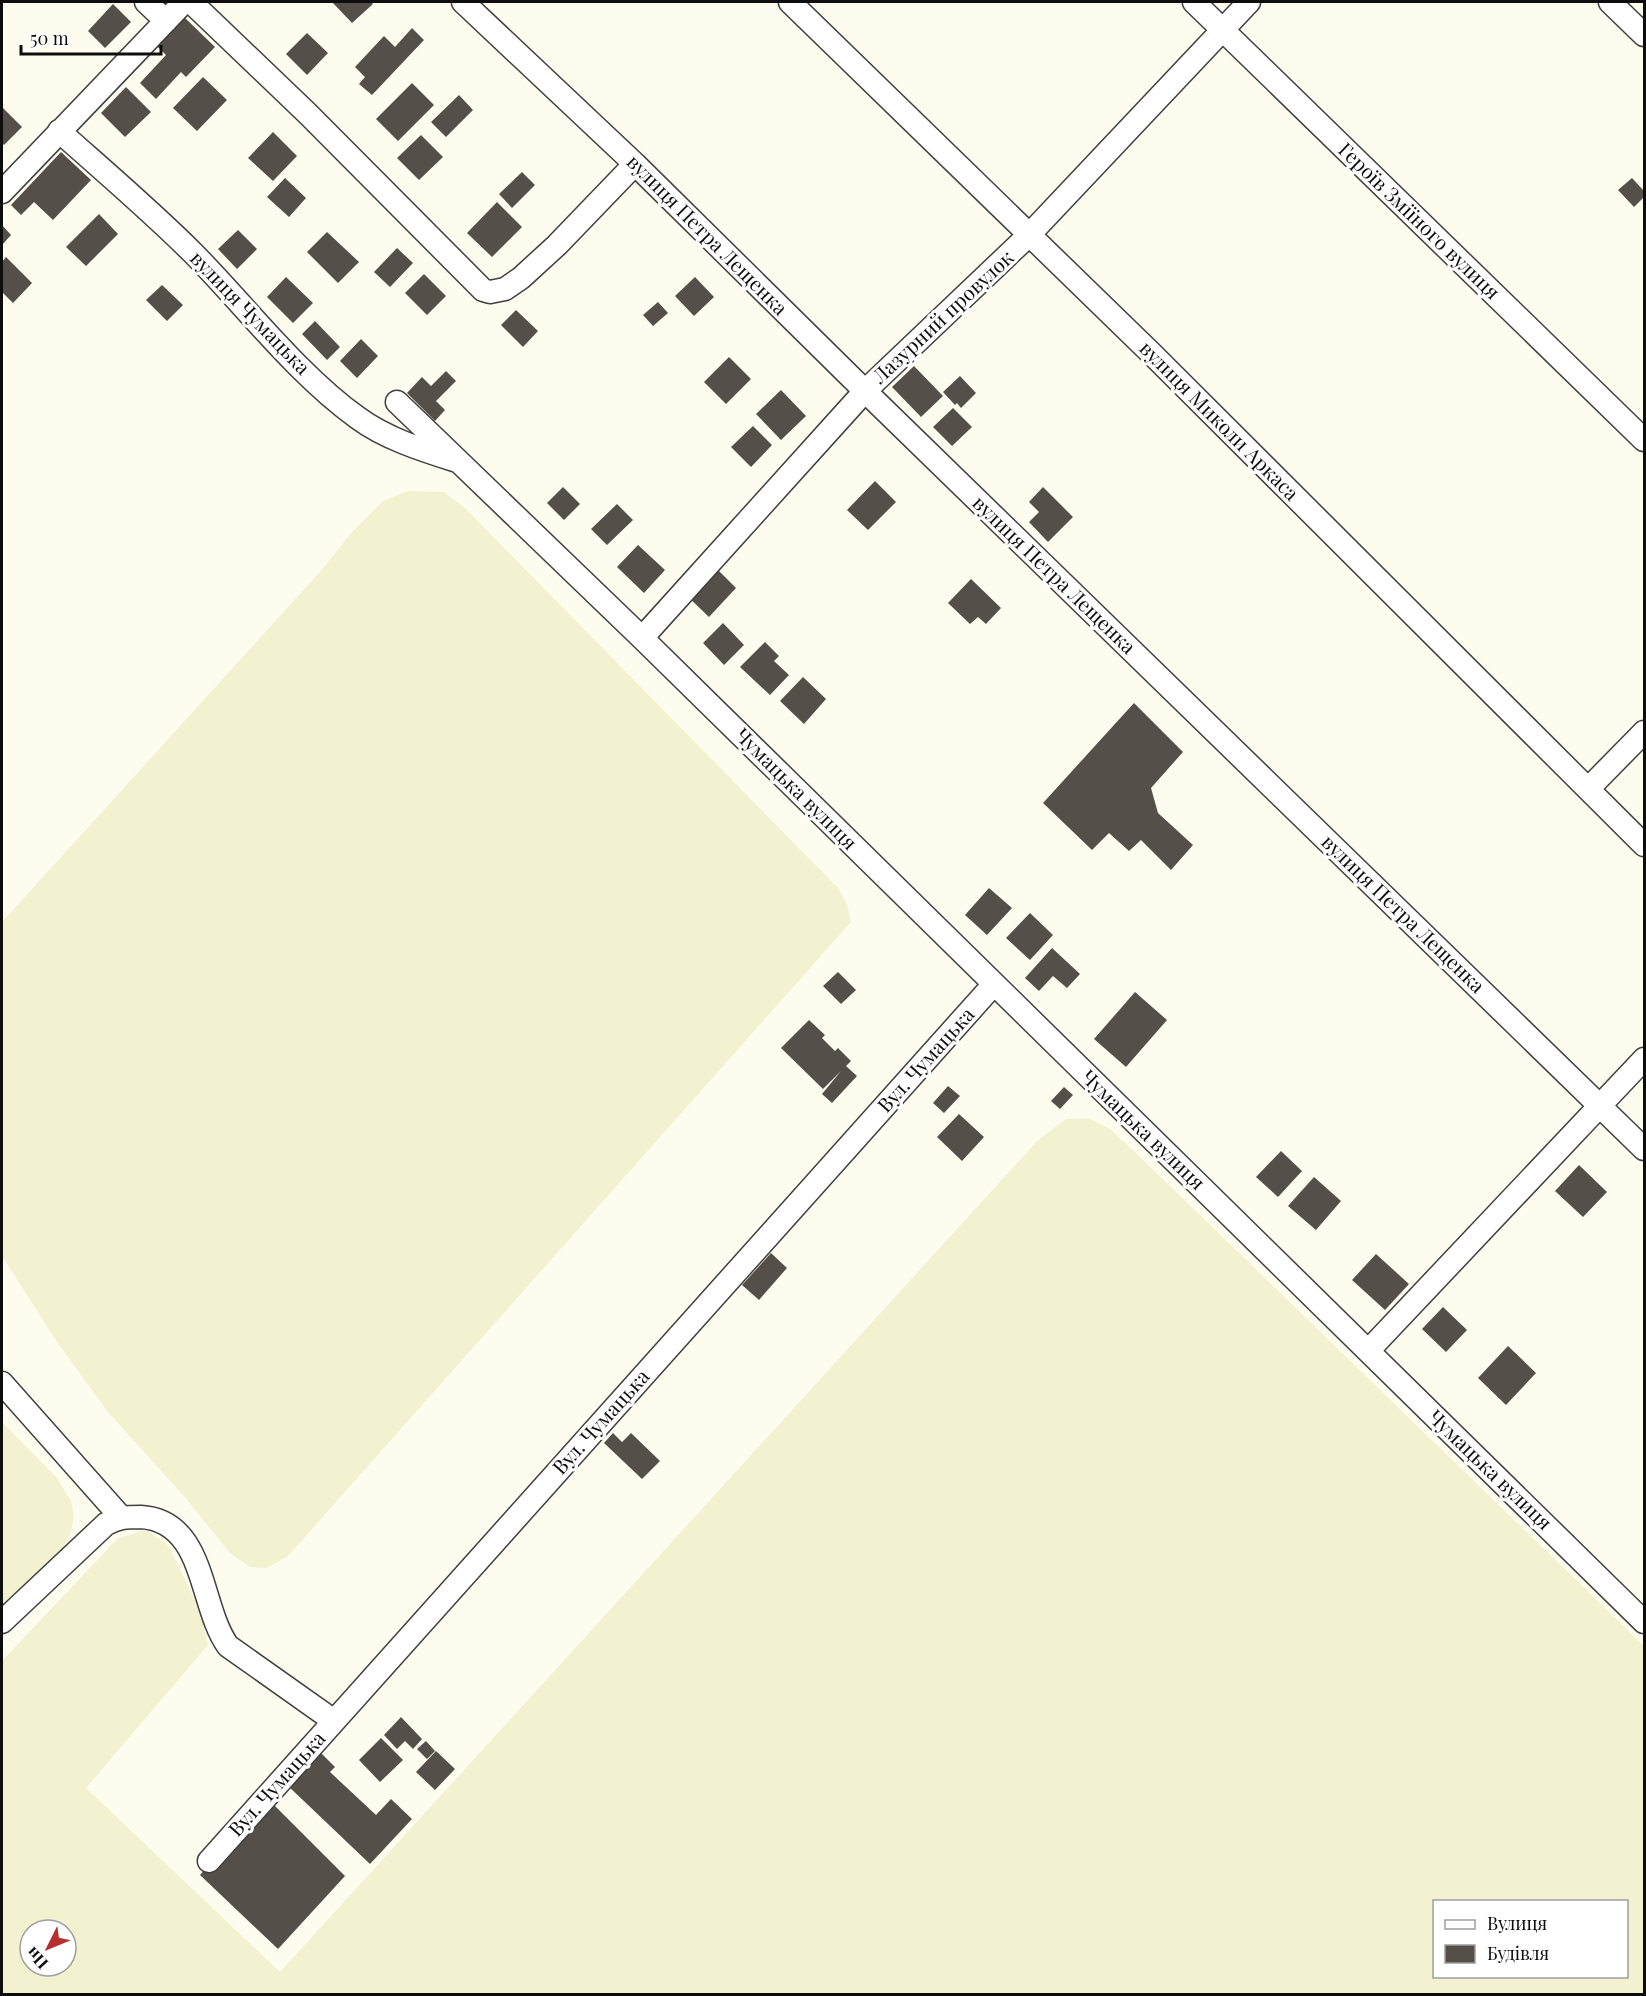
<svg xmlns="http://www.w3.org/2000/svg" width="1646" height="1996" viewBox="0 0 1646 1996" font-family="'Playfair Display',serif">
<rect width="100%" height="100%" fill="#fefcef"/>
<!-- farmland -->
<path fill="#f3f2d0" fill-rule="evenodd" d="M407,491L444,492L465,508L838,888L847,904L851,922L288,1556L267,1568L250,1567L230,1553L183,1495L107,1411L57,1342L2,1256V922L319,573L353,531L383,501Z
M1089,1118L1110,1129L1137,1154L1644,1646V1994H2V1661L118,1538L146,1530L169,1546L201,1613L208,1645L86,1788L280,1972L1038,1140L1066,1119ZM1434,1902H1626V1976H1434ZM30,1930H66V1966H30Z
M2,1422L57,1478L71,1501L74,1517L70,1535L60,1553L2,1604Z"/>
<!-- building -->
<path fill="#554f4a" d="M332,2H371L373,4L352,23Z
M113,4L131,22L105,48L88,31Z
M182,15L215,47L186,77L181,72L156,99L140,83L166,55L155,44Z
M412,28L424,40L372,95L359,84L365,77L355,67L384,36L395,47Z
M307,33L328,53L307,75L286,54Z
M203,77L227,100L197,131L173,108Z
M412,83L434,105L398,141L376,119Z
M126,87L151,112L125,137L101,113Z
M459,95L473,110L446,137L431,122Z
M2,107L22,127L4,145L2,143Z
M273,132L297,156L273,181L248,158Z
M421,135L443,157L419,180L397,158Z
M61,152L91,180L53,220L34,202L21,215L11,205Z
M522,172L535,185L512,208L499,194Z
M285,178L306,198L289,217L267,197Z
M1632,178L1644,191V197L1634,207L1618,190Z
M497,202L522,227L492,257L467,233Z
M99,214L118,234L86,266L66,247Z
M2,225L11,235L2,245Z
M238,230L257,249L237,269L218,249Z
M327,232L359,262L338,283L307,252Z
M397,248L413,263L390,287L374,272Z
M6,257L32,283L13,303L2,292V262Z
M424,274L446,296L427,315L405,293Z
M286,277L313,303L293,323L267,297Z
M695,277L714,297L694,316L675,296Z
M162,285L183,305L167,321L146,300Z
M658,302L668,313L653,326L643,315Z
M516,310L538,331L523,347L501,325Z
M315,321L340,347L327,360L302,334Z
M361,339L378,356L357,378L340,361Z
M729,357L751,379L726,404L704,382Z
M914,366L943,396L921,417L892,387Z
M446,371L456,381L436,401L445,410L435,421L407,393L422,377L431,386Z
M960,376L976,393L961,408L957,403L955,405L943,392Z
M781,390L806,416L781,440L756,414Z
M953,408L972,427L952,446L933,427Z
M753,426L772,445L751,467L731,447Z
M875,481L896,502L868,530L847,510Z
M563,487L580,504L564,520L547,503Z
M1043,487L1073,517L1048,542L1029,522L1039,512L1029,502Z
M617,504L633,520L607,545L591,529Z
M638,545L665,570L644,593L617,567Z
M712,564L736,588L709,617L684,593Z
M971,579L1001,608L986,624L978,617L970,624L948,603Z
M723,623L744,645L724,665L703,643Z
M765,642L779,656L774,661L789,675L770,695L740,667Z
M803,677L826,699L804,724L780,701Z
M1134,703L1183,752L1151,788L1158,813L1193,845L1171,870L1141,840L1129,851L1109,833L1092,850L1043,803Z
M989,888L1012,908L987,935L965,915Z
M1030,913L1053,935L1030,960L1006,938Z
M1052,948L1080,974L1067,988L1053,976L1039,991L1025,978Z
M838,972L856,990L841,1004L823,986Z
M1135,992L1167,1020L1126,1067L1094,1039Z
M809,1020L825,1035L822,1038L835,1051L838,1048L851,1061L846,1066L857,1076L832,1103L822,1094L841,1071L823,1089L781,1048Z
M948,1086L960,1096L944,1113L933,1103Z
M1064,1087L1073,1095L1060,1109L1051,1101Z
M959,1114L984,1137L962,1161L937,1137Z
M1281,1151L1302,1171L1278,1197L1256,1177Z
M1579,1165L1607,1192L1583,1217L1555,1191Z
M1314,1177L1341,1201L1316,1230L1288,1206Z
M771,1253L787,1268L759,1300L742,1285Z
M1376,1254L1409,1284L1385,1310L1352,1280Z
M1443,1307L1467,1330L1446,1352L1422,1329Z
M1508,1346L1536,1373L1506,1405L1478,1378Z
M613,1433L622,1442L631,1433L660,1461L642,1479L604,1443Z
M401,1717L422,1739L413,1749L405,1741L397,1749L384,1735Z
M381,1738L403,1760L380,1782L359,1760Z
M426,1741L435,1751L427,1759L417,1749Z
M319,1751L335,1767L330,1772L376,1815L391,1799L412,1819L370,1864L286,1784Z
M436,1751L455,1769L435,1790L416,1772Z
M268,1799L345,1876L278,1949L200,1875Z"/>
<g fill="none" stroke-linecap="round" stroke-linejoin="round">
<defs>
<path id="minor" d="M146,2L166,21
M191,2L308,114L483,290L490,292L505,289L521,278L557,245L635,164
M463,2L635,164L865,391L1644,1149
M790,2L1152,354L1644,845
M1194,2L1644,440
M1610,2L1644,35
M59,131C105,172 151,211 194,254C246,307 298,375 358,418C385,438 422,450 454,460
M2,192L184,2
M397,402L642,638L1644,1622
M642,638L865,391L1029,235L1249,2
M1588,789L1644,732
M1368,1351L1644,1059
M2,1383L120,1516
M2,1622L106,1524C119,1517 126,1517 141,1517C206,1521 199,1606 228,1646L334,1721
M209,1861L994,984"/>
</defs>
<!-- minor casing -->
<use href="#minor" stroke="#404040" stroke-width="25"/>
<!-- minor -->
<use href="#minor" stroke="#fff" stroke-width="22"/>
</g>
<g text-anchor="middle" stroke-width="6" stroke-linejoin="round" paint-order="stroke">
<!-- street labels -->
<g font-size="20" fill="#0d0d0d" stroke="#fff">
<text transform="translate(1419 221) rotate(44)" y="7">Героїв Зміїного вулиця</text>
<text transform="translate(707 235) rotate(45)" y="7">вулиця Петра Лещенка</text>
<text transform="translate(250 313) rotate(46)" y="7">вулиця Чумацька</text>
<text transform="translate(943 317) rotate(-43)" y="7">Лазурний провулок</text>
<text transform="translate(1219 421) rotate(45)" y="7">вулиця Миколи Аркаса</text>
<text transform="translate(1054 575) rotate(44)" y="7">вулиця Петра Лещенка</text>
<text transform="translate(796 789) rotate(45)" y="7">Чумацька вулиця</text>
<text transform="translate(1403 914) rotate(44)" y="7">вулиця Петра Лещенка</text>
<text transform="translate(926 1060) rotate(-48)" y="7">Вул. Чумацька</text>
<text transform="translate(1143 1130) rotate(44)" y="7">Чумацька вулиця</text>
<text transform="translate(601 1422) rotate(-48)" y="7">Вул. Чумацька</text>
<text transform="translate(1490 1470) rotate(44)" y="7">Чумацька вулиця</text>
<text transform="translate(277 1784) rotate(-48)" y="7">Вул. Чумацька</text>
</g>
</g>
<!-- border -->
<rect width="1646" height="1996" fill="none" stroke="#0d0d0d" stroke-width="6"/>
<!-- legend -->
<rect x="1433" y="1900" width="195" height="78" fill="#ffffff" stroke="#9e9e9e" stroke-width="1.5"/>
<rect x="1445" y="1920" width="30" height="9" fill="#ffffff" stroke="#9e9e9e" stroke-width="1.5"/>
<text x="1487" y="1930" font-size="18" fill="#0d0d0d">Вулиця</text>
<rect x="1445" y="1945" width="30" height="18" fill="#554f4a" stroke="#9e9e9e" stroke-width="1.5"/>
<text x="1487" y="1960" font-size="18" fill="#0d0d0d">Будівля</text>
<!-- north arrow -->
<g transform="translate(48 1948) rotate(227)"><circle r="28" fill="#ffffff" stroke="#9e9e9e" stroke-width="1.5"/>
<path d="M0-4.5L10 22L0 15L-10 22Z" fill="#b5302e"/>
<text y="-9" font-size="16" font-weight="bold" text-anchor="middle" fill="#0d0d0d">Пн</text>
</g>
<!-- scale -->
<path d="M21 45v9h140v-9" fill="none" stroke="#0d0d0d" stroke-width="3"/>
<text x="30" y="45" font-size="18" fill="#0d0d0d" stroke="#ffffff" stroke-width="4.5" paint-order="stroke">50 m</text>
</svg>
